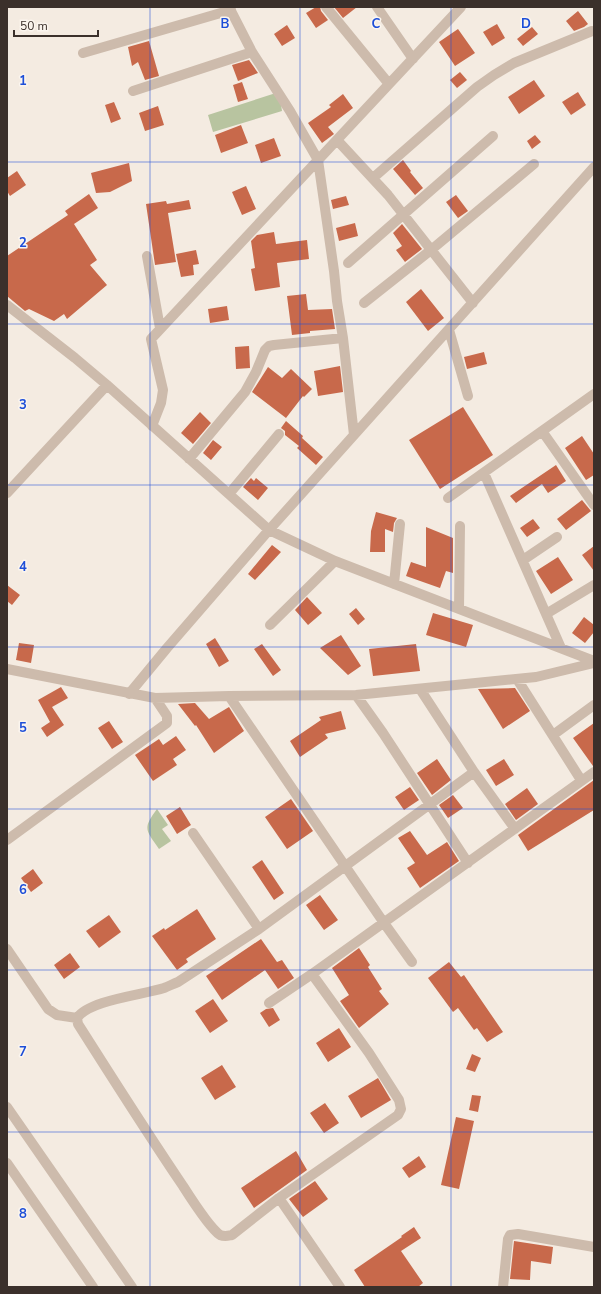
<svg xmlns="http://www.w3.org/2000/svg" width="601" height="1294" viewBox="0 0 601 1294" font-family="'Nunito Sans',sans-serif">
<rect width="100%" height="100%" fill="#f4ebe1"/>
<!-- green -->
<path fill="#b8c4a0" d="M279,92L282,111L213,132L208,115Z
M157,809L168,825L162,829L171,841L159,849C146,830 142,829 157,809Z"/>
<!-- building -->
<path fill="#c8694b" d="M316,7H320L321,11L328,20L316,28L306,13Z
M334,7H357L343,18Z
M578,11L588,24L584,27L574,31L566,21Z
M497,24L505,38L492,46L483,32Z
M287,25L295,38L282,46L274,34Z
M532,27L538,34L523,46L517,39Z
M458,29L475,53L455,66L439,42Z
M149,41L159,76L145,80L138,62L132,66L128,47Z
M249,60L258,73L238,81L232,65Z
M460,72L467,80L457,88L450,80Z
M534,80L545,96L519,114L508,97Z
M242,82L248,99L238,102L233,85Z
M578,92L586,105L571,115L562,102Z
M343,94L353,108L328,127L334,134L322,143L308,123L331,107L329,105Z
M114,102L121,119L111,123L105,105Z
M158,106L164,125L145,131L139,113Z
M241,125L248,143L221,153L215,135Z
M535,135L541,142L532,149L527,141Z
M274,138L281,156L261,163L255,145Z
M403,160L411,171L410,172L423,188L415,195L393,169Z
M129,163L132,181L110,192L96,193L91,173Z
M17,171L26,185L10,196L7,191V178Z
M246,186L256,209L242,215L232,192Z
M89,194L98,208L74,224L97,260L90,265L107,285L67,319L64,314L54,321L29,309L25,311L7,296V256L68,215L65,211Z
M456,195L468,211L458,218L446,202Z
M346,196L349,205L333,209L331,200Z
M189,200L191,209L168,213L176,262L155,265L146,204L166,201L167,204Z
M355,223L358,236L339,241L336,228Z
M402,224L422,249L405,262L396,250L402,246L393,233Z
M274,232L276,244L307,240L309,259L277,263L280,287L255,291L251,269L255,268L251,241L257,235Z
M196,250L199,264L193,265L194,275L181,277L176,254Z
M421,289L444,318L428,331L406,302Z
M306,294L308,310L332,309L335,329L310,331V333L292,335L287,296Z
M227,306L229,320L210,323L208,309Z
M249,346L250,368L236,369L235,347Z
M484,352L487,364L467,369L464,357Z
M340,366L343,392L318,396L314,371Z
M268,367L282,378L291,369L312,389L304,397L303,396L286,418L252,392Z
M463,407L493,455L440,489L409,440Z
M200,412L211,423L193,444L181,433Z
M286,421L303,436L302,438L323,457L316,465L297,448L299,446L285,435V431L281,428Z
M582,436L594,454V475L586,480L565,448Z
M213,440L222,447L211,460L203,453Z
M556,465L566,481L548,493L542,484L516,503L510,496Z
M251,478L254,481L256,478L268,488L258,500L243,487Z
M582,500L591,511L566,530L557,519Z
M376,512L397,518L394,523L393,532L385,529V552H370L371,531Z
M533,519L540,528L527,537L520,528Z
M426,527L453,538V573L446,571L440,588L406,576L411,562L426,567Z
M272,545L281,552L255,580L248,574Z
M594,546V571L582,555Z
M558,557L573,580L551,594L536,571Z
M7,585L20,595L12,605L7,601Z
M307,597L322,613L308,625L295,610Z
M356,608L365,619L358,625L349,614Z
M433,613L473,625L466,647L426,635Z
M584,617L594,625V632L585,643L572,633Z
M341,635L361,666L348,675L320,648Z
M215,638L229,661L219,667L206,644Z
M19,643L34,645L31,663L16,660Z
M262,644L281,670L273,676L254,649Z
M416,644L420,671L373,676L369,649Z
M61,687L68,698L52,707L64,725L47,737L41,728L50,722L38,700Z
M515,688L530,711L503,729L478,689Z
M195,703L209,719L229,707L244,731L214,753L196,725L195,726L178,704Z
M341,711L346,729L325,734L328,738L300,757L290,741L321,720L319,717Z
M109,721L123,742L112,749L98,728Z
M594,723V766H593L573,738Z
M176,736L186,750L173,759L177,765L153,781L135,755L159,739L163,745Z
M437,759L451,780L432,795L417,773Z
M504,759L514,775L496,786L486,770Z
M594,780V810L528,851L518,835Z
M410,787L419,800L404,810L395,797Z
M527,788L538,804L516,820L505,804Z
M453,795L463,808L448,818L439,805Z
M291,799L313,831L287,849L265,817Z
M180,807L191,825L177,834L166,816Z
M410,831L427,855L447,842L459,861L420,888L407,868L415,863L398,838Z
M262,860L284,893L274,900L252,867Z
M33,869L43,883L31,892L21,878Z
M320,895L338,920L324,930L306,905Z
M197,909L216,939L186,959L188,962L177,970L152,936L164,928L165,930Z
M109,915L121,932L99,948L86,931Z
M261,939L277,962L282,960L294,978L278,989L265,970L222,1000L206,976Z
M359,948L370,965L368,967L382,989L379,991L389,1004L359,1028L340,1001L349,995L332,968Z
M70,953L80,967L64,979L54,965Z
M449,962L461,977L464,975L503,1032L487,1042L477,1028L474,1030L458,1008L453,1012L428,978Z
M213,999L228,1021L210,1033L195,1011Z
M273,1008L280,1020L269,1027L260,1013L266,1009Z
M339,1028L351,1047L328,1062L316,1043Z
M472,1054L481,1058L475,1072L466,1069Z
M222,1065L236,1087L215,1100L201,1078Z
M378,1078L391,1100L361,1118L348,1096Z
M472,1095L481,1096L478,1112L469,1110Z
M325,1103L339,1123L324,1133L310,1113Z
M456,1117L474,1121L459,1189L441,1185Z
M296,1151L307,1170L254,1208L241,1188Z
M419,1156L426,1167L409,1178L402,1168Z
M315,1181L328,1199L303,1217L289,1199Z
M414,1227L421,1238L401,1251L423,1283L418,1287H365L354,1270L402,1237L401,1236Z
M514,1241L553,1247L551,1264L531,1261L530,1280L510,1279Z"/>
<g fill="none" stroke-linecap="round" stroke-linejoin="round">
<!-- minor -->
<path stroke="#cdbbac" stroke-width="10" d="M229,7L252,52L290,111L318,160L334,271L337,301L343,338L354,435
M326,7L389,84
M377,7L413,59
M83,53L231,10
M133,91L252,52
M337,140L388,195L473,303
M373,178L477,87L494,75L514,63L592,31
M147,256L160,328
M348,263L493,136
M364,303L431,250L534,164
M7,305L75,358L107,385L269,530L335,561L594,661
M449,330L468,396
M152,426L161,403L163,390L151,339L461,7
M542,431L594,505
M189,459L245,392L256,372L265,350L269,346L274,345L343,338
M484,473L561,648
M7,493L107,385
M229,494L279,434
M448,498L594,394
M523,560L557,537
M394,584L400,524
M459,609L460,526
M546,614L594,585
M270,625L335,561
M7,669L155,698L229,696L356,695L536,677L594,663
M517,679L581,780
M420,689L474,772L515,829
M129,694L167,648L269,530L594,167
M356,695L383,733L468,863
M229,696L384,923L412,962
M553,735L594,705
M193,833L259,929
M7,840L167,723V716L155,698
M7,949L48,1009L57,1015L77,1018
M312,974L369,1053L399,1100L401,1109L398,1115L279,1198L232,1235C227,1236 225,1237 220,1235C210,1228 190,1197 183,1186C147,1133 113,1079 78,1024L77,1018C89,1000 142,995 164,988C169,986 173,984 178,982L259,929L474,772
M269,1003L312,974L594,772
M7,1107L132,1287
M7,1163L93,1287
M279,1198L340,1287
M503,1287L508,1239L510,1235L518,1234L594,1247"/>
</g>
<!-- grid -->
<path fill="none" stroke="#1d4ed8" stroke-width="1" stroke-opacity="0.55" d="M150,7V1287M300,7V1287M451,7V1287M7,162H594M7,324H594M7,485H594M7,647H594M7,809H594M7,970H594M7,1132H594"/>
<g font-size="13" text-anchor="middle" font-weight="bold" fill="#1d4ed8" stroke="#fbf5ee" stroke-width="3" stroke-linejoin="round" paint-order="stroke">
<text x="225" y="28">B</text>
<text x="376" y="28">C</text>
<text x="526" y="28">D</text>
<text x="23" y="85">1</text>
<text x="23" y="247">2</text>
<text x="23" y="409">3</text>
<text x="23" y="571">4</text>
<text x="23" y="732">5</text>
<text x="23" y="894">6</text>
<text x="23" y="1056">7</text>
<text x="23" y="1218">8</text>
</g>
<!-- border -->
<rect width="601" height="1294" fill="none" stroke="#3b302b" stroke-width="16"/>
<!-- scale -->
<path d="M14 30v6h84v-6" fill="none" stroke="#3b302b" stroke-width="2"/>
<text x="20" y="30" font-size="12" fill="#3b302b" stroke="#fbf5ee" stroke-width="3" paint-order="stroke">50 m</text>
</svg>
